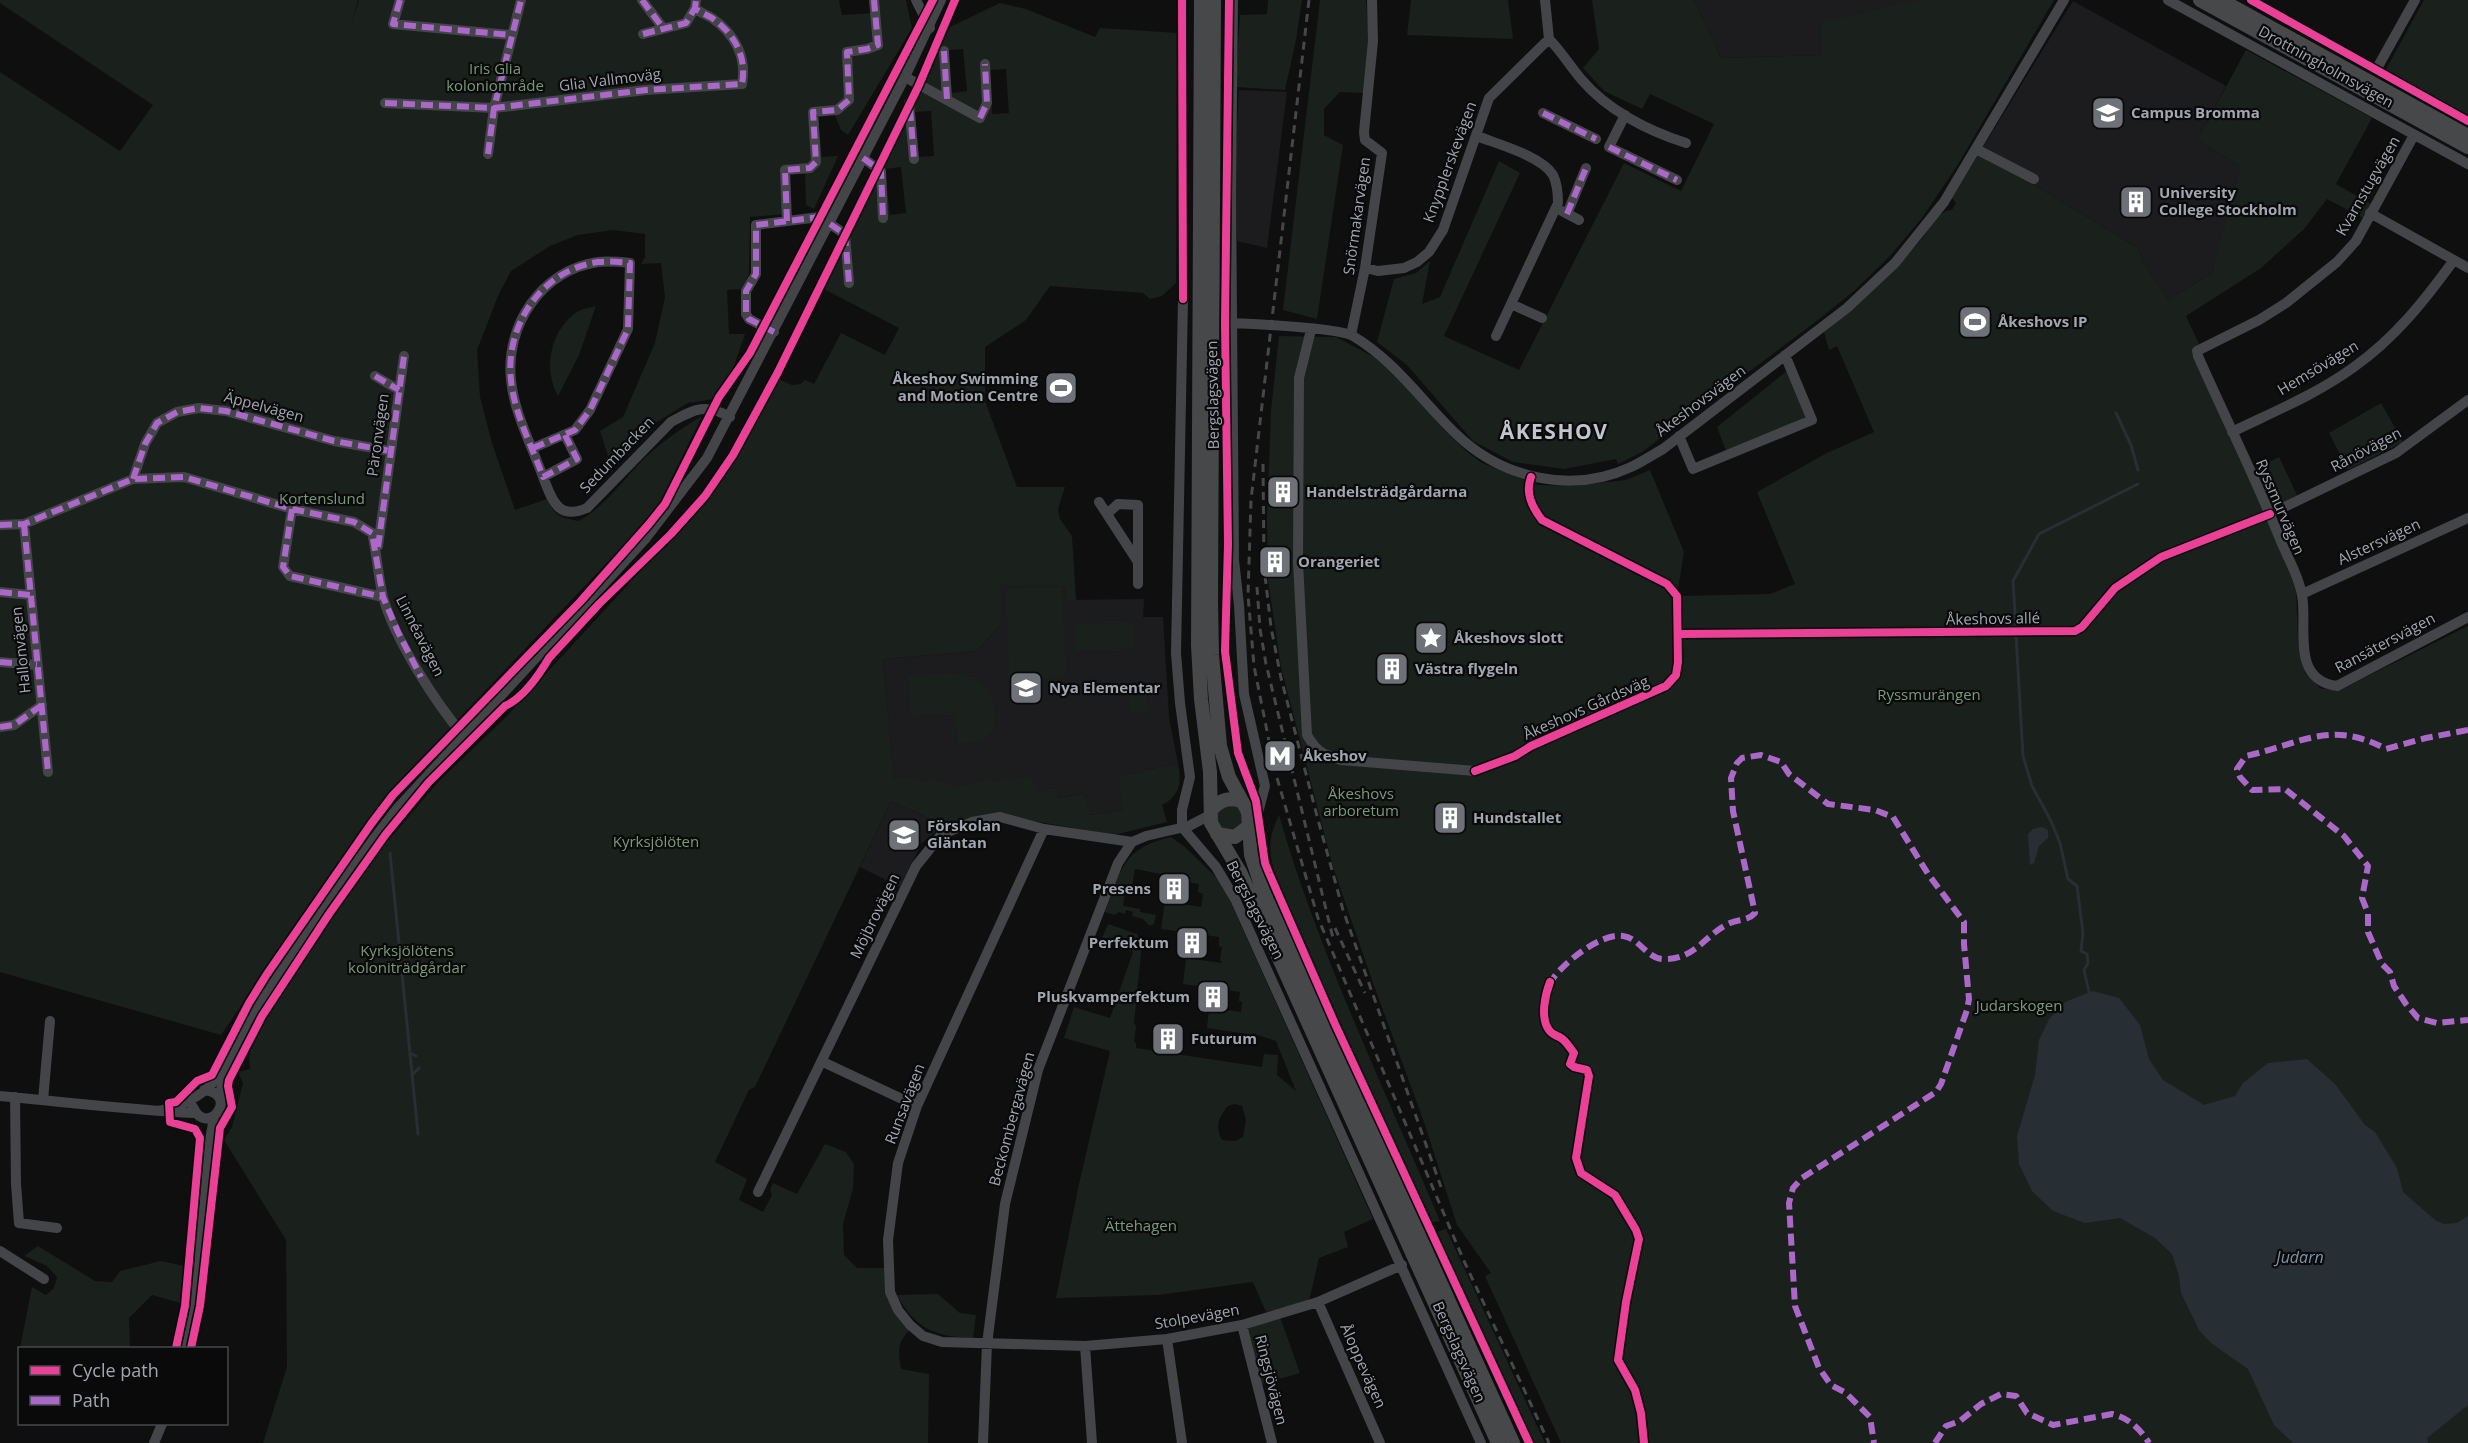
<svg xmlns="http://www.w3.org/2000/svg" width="2468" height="1443" viewBox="0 0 2468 1443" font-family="'Open Sans',sans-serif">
<rect width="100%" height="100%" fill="#0f0f10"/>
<!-- built -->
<path fill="#1c1c1e" d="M1694,0H1918L1823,55L1721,58Z
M2073,1L2226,86L2197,140L2241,166V170L2212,273L2168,300L2144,264L2138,248L1980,152Z
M1239,90L1287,92L1267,248L1237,241L1235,165Z
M1000,585H1065L1066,600L1144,599L1143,617H1163L1169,717L1178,763L1119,777L1124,810L1089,815L1084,793L1057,798L895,793L883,659L977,651L1000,625Z
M891,801L944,825L921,844L900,887L860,867Z"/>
<!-- green -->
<path fill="#1a201b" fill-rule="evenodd" d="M0,0H358L352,23L359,0H839L842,15L873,13L875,0H906L912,28L848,135L841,130L834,113L818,115L822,157L838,156L814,209L806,205L805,172H789V214L750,217L749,273L743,289L727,290L729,334H745L734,366L714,399L688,403L647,428L626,453L609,459L600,431L623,417L655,343L665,297L661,263L641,264L645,257V234L613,230L578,235L550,246L511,271L498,296L477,350L480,397L492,443L515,510L547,499C556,517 559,517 579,521C606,505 618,486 639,464C658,444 680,429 702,416L656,511L386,795L221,1035L0,972V72L120,151L153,105L0,3Z
M1268,0H1302L1296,40L1285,90L1236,87L1240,15L1267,14Z
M1320,0H1366L1369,40L1364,93L1340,92L1324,109V135L1343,145L1317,319L1283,310Z
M1411,0H1508L1513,39L1407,35Z
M1592,0H1694L1721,58L1823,55L1821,22L1918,0H2054L1957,166L1922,218L1889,257L1854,291L1818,320L1642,452L1618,464L1616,459L1564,469L1513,462L1473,441L1407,365L1377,342L1394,279L1416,273L1430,261L1422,304L1440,297L1499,161L1520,173L1444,336L1519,370L1624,163L1681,191L1714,124L1650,94L1642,109L1604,91L1583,68L1599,49Z
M2424,0H2468V117L2385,71Z
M1000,3L1026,9L1095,37L1100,28L1177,33L1176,283L1162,296L1150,299L1143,293L1050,286L1026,320L985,347V401L1017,487H1065L1058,509L1060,519L1072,536L1076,600H1066L1065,585H1000V625L977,651L883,659L894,779L909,777L920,782L933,780L957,787L984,780L994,782L1030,776L1039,793L1055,789L1058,798L1084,793L1090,815L1123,810L1118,777L1178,763C1182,782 1180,796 1162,805L1167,822L1114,835L1004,816L983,817L944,825L891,801L755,1087L749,1090L715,1162L747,1179L739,1200L763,1212L772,1195L770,1190L773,1183L797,1194L825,1144L846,1152L854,1164L853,1189L843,1224L844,1255L857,1268H885L910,1329C897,1344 898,1350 901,1369L929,1374L928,1443H263L287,1367L286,1240L224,1140L232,1127L243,1083L238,1072L250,1069L249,1056L253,1044L272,1007L369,863L439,781L506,717L673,536L731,452L774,377L792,385L801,384L805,380L814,384L841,333L885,355L899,328L822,288L950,27ZM963,49L967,91L952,93L948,50ZM1006,69L1009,113L992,114L990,70ZM931,111L934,156L919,157L915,112ZM901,167L906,213L890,215L885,169Z
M2246,50L2372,118L2336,184L2371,204L2363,218L2327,199L2304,229L2261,268L2186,316L2199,344L2192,353L2268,520L2296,588L2298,642L2305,673L2320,688L2338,691L2468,626V1443H1561L1485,1276L1491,1273L1457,1225L1424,1122L1373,983L1333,867L1281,667L1268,580L1267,519L1271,411L1279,336L1336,337L1374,357L1400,378L1447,433L1466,451L1482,463L1537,485L1572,486L1626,480L1650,470L1684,552L1677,596L1770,594L1795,584L1757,492L1827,453L1874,432L1837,346L1829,350L1824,332C1858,304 1891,274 1921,240C1929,230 1939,209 1952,210L1956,203L1952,198L1980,152L2138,248L2144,264L2168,300L2212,273L2241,166L2197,140Z
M596,306L579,355L558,396C543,369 550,333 574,314C579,309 589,308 596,306Z
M1788,370L1807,417L1726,451L1717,427Z
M2381,403L2403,442L2348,470L2329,433Z
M2279,457L2297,495L2274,507L2270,505L2254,469Z
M1062,587L1066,677L1009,680L1006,588Z
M1133,622L1134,649L1076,651V623Z
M952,673C979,676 992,686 995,713C996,722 996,729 989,735C981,742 969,743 958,744L955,713L910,716L908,675Z
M1146,683L1149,712L1130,714L1127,685Z
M1217 818a13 13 0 1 1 26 0a13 13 0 1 1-26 0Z
M1279,815C1319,954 1384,1087 1440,1221L1431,1223L1278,885C1270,854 1265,845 1279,815Z
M1171,837L1185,847L1222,883L1373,1219L1344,1232L1348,1247L1319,1258L1309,1301L1266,1312L1253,1282L1158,1295L1056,1298L1079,1184L1110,1051L1064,1038L1074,1007L1110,1018L1133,952L1101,941L1108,924L1137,934L1142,944L1134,1023L1136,1026L1134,1042L1136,1043V1048L1262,1067L1264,1054L1278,1055L1277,1075L1296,1091L1276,1041L1261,1036L1207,1028L1209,1008L1241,1012L1242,1002L1239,1001L1240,992L1183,984L1186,958L1222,963L1220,960L1222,947L1219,946V937L1161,929L1165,901L1201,907L1203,894L1198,892L1199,884L1161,878V874L1135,869L1131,891H1125L1123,906L1140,909V912L1156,915L1154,924L1150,926L1143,919L1132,916L1133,912L1126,910L1125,914L1119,912L1115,915L1105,912C1121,871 1122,848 1171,837ZM1235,1104L1242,1106L1246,1120L1243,1137L1235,1141L1222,1140C1215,1126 1218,1118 1228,1106Z
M1446,1229L1545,1443H1532L1437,1232Z
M38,1246L95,1281L112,1282L120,1271L161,1261L184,1266L180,1303L152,1295L129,1318L130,1348H20L32,1287L46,1295L54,1288L57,1277L47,1266L24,1256Z
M938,1294L960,1313L976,1315L973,1338C936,1337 915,1329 897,1295Z
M1280,1317L1300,1373L1262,1384L1247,1327Z"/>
<!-- water -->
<path fill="#282f34" d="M2042,827L2048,830V838L2039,846L2034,863L2030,865L2028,834L2033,829Z
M2093,991L2119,998L2140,1025L2149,1059L2163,1080L2204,1105L2235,1096L2243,1083L2268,1063L2307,1059L2335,1084L2365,1125L2375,1132L2397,1168L2403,1192L2435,1220L2444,1224L2457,1223L2468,1216V1405L2427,1438L2428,1443H2293L2274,1425L2248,1369L2211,1343L2199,1330L2181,1293L2179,1276L2172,1254L2155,1238L2120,1218L2085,1223L2053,1211L2032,1191L2019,1164L2017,1136L2035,1075L2039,1040L2049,1019L2065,1002Z"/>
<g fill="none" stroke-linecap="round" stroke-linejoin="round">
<!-- stream -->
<path stroke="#282f34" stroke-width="3" d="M2116,413L2131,445L2138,470
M2016,628L2013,581L2039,534L2138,484
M2016,635L2023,756L2032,786L2051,821L2060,843L2068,879L2077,886L2083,933L2081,951L2087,954L2088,963L2084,970L2089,992
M390,853L418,1134
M410,1053L416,1056
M412,1075L419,1068"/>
<!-- minor -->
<path stroke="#444549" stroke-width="10" d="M400,0L393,24L511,35
M642,0L663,28
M916,0L930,28
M1182,0L1183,299L1176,653L1180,703L1190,777L1182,810V827L1216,867L1235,899L1481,1443
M1233,0L1231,191L1234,560L1239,605L1244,694L1265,786L1259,809L1250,821
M2168,0L2468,164
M2251,0L2376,70L2415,0
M643,34L686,23L695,8
M1549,39C1561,51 1570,66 1581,79C1607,110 1648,131 1686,143
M944,51L947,100
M905,77L980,118L987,103L985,64
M385,103L494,108L646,90L742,84C747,57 735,34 712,18C706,14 700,13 695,8L696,0
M909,103L914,159
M1543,113L1596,139
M1625,115L1609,147L1677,180
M2414,135L2356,241L2337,262L2286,303L2259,320L2197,351L2198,356C2225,417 2255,477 2280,539C2287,557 2299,576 2302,595C2308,626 2290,680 2337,686L2468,617
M1477,136C1497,144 1542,156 1553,175C1557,183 1558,193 1558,203L1496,336
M1976,149L2034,179
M488,154L494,108L521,0
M863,158L881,171L883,218
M1562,211L1579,220
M2370,213L2468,268
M1567,214L1586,168
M787,221L785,170L810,168L816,162L813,112L837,110L849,100L847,52L867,49L878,45L874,0
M830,224L845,234L849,283
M1365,268L1378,271L1404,268L1417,262L1429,252L1443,230L1489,98L1549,39L1545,0
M1511,304L1542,318
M1231,323C1253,324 1339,328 1353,336C1395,361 1421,400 1455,433C1501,478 1571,495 1631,467C1642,462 1652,455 1663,449L1847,308L1895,263L1944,202L2064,0
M1311,330L1299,378L1298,562L1307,735C1317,752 1322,754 1341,760L1475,771
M774,332L749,319L746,314V291L756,274V225L819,217
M1351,335L1365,268L1382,153L1365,140L1364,132L1373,41L1372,0
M375,376L399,390
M2232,432C2273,412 2317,394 2354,367C2395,338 2425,300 2454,260
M1679,436L1693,469L1812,420L1785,355
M533,448L575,430L590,410L628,329L630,263C620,262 608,261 598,262C541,270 505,326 511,380C514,413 532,446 543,477L577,459L565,435
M543,477C552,499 557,521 587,508L671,422C695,409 705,403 730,417
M133,479L145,444L157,423L177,412L199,408L226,411L334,441L390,451
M1099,502L1138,562
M292,509L283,567L290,576L383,597
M1107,514L1118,504L1138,505V584
M2270,514L2396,453L2468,400
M24,524L48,772
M0,525L24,524L133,479L184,477L292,509L354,522L372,533C377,554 378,576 383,597C394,638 436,704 464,736
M378,546L404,356
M0,592L31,595
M2302,594L2468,518
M0,662L37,665
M0,727L14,725L42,705
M1044,829L917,1106L898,1163L888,1240L890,1292L898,1310L910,1325L923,1336L942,1342L1085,1346L1167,1339L1242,1325L1318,1302L1402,1265
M823,1062L917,1106
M0,1096C65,1102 130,1110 195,1113
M15,1097L16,1184L19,1223L57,1228
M220,1099L222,1084L248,1030
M43,1100L50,1021
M193,1107C207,1139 241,1094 204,1090
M159,1111C178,1107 202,1097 214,1081C224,1066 230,1047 240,1032C292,958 340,881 396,810L646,538L707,458L905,77L941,0
M758,1192L916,866L941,835L972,822L1000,817L1044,829L1132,842
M0,1251L44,1279
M1318,1302L1380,1443
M1242,1325L1272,1443
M1167,1339L1182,1443
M1085,1346L1092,1443
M184,1348L194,1301L207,1158L214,1117
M154,1443L162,1424
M983,1443L987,1344L1005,1204L1038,1070L1118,863L1132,842L1146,836L1189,826L1210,815"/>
<!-- major -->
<path stroke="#47484a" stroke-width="14" d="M1201,0L1198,645L1201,699L1210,772L1211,823L1240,872L1498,1443
M1214,0L1211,602L1212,655L1220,746L1229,777L1248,812L1251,855L1263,891L1513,1443
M2200,0L2468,147
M2221,0L2468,136
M1211,810C1220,800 1228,797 1241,801
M1217,834L1235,837L1249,826"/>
<!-- rail -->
<path stroke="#464749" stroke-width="3" stroke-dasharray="8 6" stroke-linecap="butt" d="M1309,0L1251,500L1248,595L1254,666L1275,771L1318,918L1464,1261L1549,1443
M1263,464L1264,567L1271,627L1281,678L1317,816L1343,910L1441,1187
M1257,587L1260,629L1266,664L1333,938
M1335,928L1365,993"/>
<!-- quiet -->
<path stroke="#ac68c9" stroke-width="6" stroke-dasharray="12 6" stroke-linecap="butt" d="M400,0L393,24L511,35
M642,0L663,28
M643,34L686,23L695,8
M944,51L947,100
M385,103L494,108L646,90L742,84C747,57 735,34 712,18C706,14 700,13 695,8L696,0
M910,109L914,159
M1543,113L1596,139
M980,118L987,103L985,64
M1609,147L1677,180
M488,154L494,108L521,0
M863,158L881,171L883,218
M1567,214L1586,168
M787,221L785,170L810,168L816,162L813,112L837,110L849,100L847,52L867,49L878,45L874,0
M830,224L845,234L849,283
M774,332L749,319L746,314V291L756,274V225L819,217
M375,376L399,390
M533,448L575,430L590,410L628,329L630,263C620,262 608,261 598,262C541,270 505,326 511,380C514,413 532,446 543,477L577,459L565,435
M133,479L145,444L157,423L177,412L199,408L226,411L334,441L390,451
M292,509L283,567L290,576L383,597
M24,524L48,772
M0,525L24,524L133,479L184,477L292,509L354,522L372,533L383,597L398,632L421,677
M378,547L404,356
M0,592L31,595
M0,662L37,665
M0,727L14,725L42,705
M2468,730L2426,738L2386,749C2330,719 2301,744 2246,756L2237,769L2240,777L2252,790L2285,789L2344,836L2368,866L2362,898L2368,913V932L2382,964L2390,972L2394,986L2406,1004L2418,1018L2437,1023L2468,1020
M1549,985C1558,966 1601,932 1623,936C1639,938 1647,958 1662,959C1695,961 1705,934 1730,923C1739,919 1748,921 1755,913L1733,811L1731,778L1737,763L1742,758L1761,755L1781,762L1789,774L1828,804L1875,810L1893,817L1928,874L1964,922V944L1969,999L1967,1010L1941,1084L1936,1092L1802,1178L1793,1188L1789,1203L1795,1306L1819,1368L1831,1385L1846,1393L1870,1417L1874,1443
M1935,1443L1946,1426L1960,1421L1981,1404L2001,1394L2016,1396L2027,1413L2053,1425L2112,1414C2129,1418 2140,1429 2149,1443"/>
<defs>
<path id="cycleway" d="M1182,0L1183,299
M1229,0L1225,324L1228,544L1225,651L1238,753L1256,801L1265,863L1269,873L1335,1024L1529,1443
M2251,0L2468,121
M1679,634L2075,631L2082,627L2115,588L2161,557L2270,514
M1475,771L1515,756L1531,746L1666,686L1676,675L1678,662L1677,596L1667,584L1542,520C1532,507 1525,493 1531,477
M1550,982C1545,995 1540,1018 1549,1030C1552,1035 1556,1035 1561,1038C1566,1041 1570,1048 1574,1053L1570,1064L1574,1067L1587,1070L1589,1076L1576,1158L1581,1173L1615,1195L1636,1230L1639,1239L1626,1302L1618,1360L1635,1390L1641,1413L1644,1443
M176,1348L185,1306L200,1138L195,1129L170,1122L169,1103L176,1102L197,1081L212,1075L249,1003L267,974L371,824L393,795L580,602L649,524L665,504L719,397L750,353L933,0
M191,1348L200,1306L220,1128L232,1107L228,1086L229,1080L262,1016L329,914L386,834L428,783L505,706C523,698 539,675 549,658L599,604L671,534L705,496L733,455L778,372L919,85L955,0"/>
</defs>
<!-- cycleway casing -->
<use href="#cycleway" stroke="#0a0a0b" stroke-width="11"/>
<!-- cycleway -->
<use href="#cycleway" stroke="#ea4096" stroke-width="8"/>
</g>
<!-- icons -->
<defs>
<symbol id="university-square" viewBox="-11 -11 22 22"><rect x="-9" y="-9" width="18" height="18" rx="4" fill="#6e7178" stroke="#0a0a0b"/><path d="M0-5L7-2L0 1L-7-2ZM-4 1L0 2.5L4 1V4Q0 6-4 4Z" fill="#fff"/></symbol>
<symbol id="building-square" viewBox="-11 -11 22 22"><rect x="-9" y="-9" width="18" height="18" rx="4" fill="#6e7178" stroke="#0a0a0b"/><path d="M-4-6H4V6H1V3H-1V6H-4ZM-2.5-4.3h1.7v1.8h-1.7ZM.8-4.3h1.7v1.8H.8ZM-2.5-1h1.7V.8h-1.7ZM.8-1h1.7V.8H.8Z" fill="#fff"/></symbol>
<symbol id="stadium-square" viewBox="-11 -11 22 22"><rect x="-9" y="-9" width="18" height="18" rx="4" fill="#6e7178" stroke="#0a0a0b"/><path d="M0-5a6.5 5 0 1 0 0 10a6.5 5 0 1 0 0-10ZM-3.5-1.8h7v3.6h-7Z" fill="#fff"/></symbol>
<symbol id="sight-square" viewBox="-11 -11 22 22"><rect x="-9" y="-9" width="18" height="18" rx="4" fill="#6e7178" stroke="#0a0a0b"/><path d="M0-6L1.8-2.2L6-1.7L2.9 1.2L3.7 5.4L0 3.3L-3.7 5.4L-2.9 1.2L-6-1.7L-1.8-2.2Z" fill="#fff"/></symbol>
<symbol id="school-square" viewBox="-11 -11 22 22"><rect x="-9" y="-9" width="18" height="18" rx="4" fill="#6e7178" stroke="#0a0a0b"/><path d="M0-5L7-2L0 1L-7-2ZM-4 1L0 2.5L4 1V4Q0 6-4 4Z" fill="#fff"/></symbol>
<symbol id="metro-square" viewBox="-11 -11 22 22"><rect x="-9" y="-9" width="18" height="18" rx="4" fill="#6e7178" stroke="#0a0a0b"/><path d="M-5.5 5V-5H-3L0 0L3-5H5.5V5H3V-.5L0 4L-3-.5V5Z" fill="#fff"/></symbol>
</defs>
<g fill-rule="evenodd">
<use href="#university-square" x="2089" y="94" width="38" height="38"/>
<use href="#building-square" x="2117" y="183" width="38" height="38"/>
<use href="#stadium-square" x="1956" y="303" width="38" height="38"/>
<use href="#stadium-square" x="1042" y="369" width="38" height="38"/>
<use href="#building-square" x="1264" y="473" width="38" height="38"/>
<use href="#building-square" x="1256" y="543" width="38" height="38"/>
<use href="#sight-square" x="1412" y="619" width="38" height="38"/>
<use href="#building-square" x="1373" y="650" width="38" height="38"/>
<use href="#school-square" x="1007" y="669" width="38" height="38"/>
<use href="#metro-square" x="1261" y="737" width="38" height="38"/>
<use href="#building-square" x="1431" y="799" width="38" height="38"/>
<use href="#school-square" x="885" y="816" width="38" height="38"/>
<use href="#building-square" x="1155" y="870" width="38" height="38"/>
<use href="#building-square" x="1173" y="924" width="38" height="38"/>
<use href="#building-square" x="1194" y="978" width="38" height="38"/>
<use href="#building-square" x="1149" y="1020" width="38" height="38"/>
</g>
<g text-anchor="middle" stroke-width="4.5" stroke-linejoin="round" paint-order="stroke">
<!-- street labels -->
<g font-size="15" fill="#a1a6b0" stroke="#0a0a0b">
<text transform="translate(2326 67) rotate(29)" y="5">Drottningholmsvägen</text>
<text transform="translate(610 80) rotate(-7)" y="5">Glia Vallmoväg</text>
<text transform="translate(1450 162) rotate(-70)" y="5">Knypplerskevägen</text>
<text transform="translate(2368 186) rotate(-60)" y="5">Kvarnstugvägen</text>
<text transform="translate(1357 216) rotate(-82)" y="5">Snörmakarvägen</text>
<text transform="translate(2318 368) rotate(-31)" y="5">Hemsövägen</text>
<text transform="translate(1213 395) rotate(-91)" y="5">Bergslagsvägen</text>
<text transform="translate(1701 401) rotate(-37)" y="5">Åkeshovsvägen</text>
<text transform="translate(264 407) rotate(15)" y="5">Äppelvägen</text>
<text transform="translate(378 435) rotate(-82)" y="5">Päronvägen</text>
<text transform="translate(2366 450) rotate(-28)" y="5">Rånövägen</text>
<text transform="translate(617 455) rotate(-46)" y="5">Sedumbacken</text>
<text transform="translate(2280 507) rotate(67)" y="5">Ryssmurvägen</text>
<text transform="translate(2379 542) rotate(-25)" y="5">Alstersvägen</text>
<text transform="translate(1993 619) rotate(-1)" y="5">Åkeshovs allé</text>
<text transform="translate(420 636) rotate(63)" y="5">Linnéavägen</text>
<text transform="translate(2385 643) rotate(-28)" y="5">Ransätersvägen</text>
<text transform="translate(21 650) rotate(-96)" y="5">Hallonvägen</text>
<text transform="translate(1586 708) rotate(-24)" y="5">Åkeshovs Gårdsväg</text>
<text transform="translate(1255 910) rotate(63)" y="5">Bergslagsvägen</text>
<text transform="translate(875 916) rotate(-64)" y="5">Möjbrovägen</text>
<text transform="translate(905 1104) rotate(-69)" y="5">Runsavägen</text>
<text transform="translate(1012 1119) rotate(-75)" y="5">Beckombergavägen</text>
<text transform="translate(1197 1317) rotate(-10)" y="5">Stolpevägen</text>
<text transform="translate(1459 1352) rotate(66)" y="5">Bergslagsvägen</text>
<text transform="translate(1363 1366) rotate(66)" y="5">Åloppevägen</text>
<text transform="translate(1271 1380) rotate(76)" y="5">Ringsjövägen</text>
</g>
<!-- park labels -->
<g font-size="15" fill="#799a7a" stroke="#0a0a0b">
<text x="495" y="74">Iris Glia<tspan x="495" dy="17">koloniområde</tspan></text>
<text x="322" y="504">Kortenslund</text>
<text x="1929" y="700">Ryssmurängen</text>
<text x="1361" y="799">Åkeshovs<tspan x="1361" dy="17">arboretum</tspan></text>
<text x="656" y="847">Kyrksjölöten</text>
<text x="407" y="956">Kyrksjölötens<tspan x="407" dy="17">koloniträdgårdar</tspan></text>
<text x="2019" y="1011">Judarskogen</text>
<text x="1141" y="1231">Ättehagen</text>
</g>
<!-- poi labels -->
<g font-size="15" font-weight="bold" fill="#a1a6b0" stroke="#0a0a0b" text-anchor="start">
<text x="2131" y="118">Campus Bromma</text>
<text x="2159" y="198">University<tspan x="2159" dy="17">College Stockholm</tspan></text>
<text x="1998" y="327">Åkeshovs IP</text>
<text x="1038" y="384" text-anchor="end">Åkeshov Swimming<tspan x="1038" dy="17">and Motion Centre</tspan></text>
<text x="1306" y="497">Handelsträdgårdarna</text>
<text x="1298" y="567">Orangeriet</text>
<text x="1454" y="643">Åkeshovs slott</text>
<text x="1415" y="674">Västra flygeln</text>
<text x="1049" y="693">Nya Elementar</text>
<text x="1303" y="761">Åkeshov</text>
<text x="1473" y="823">Hundstallet</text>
<text x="927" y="831">Förskolan<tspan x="927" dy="17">Gläntan</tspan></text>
<text x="1151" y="894" text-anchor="end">Presens</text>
<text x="1169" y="948" text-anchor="end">Perfektum</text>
<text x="1190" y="1002" text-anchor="end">Pluskvamperfektum</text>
<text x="1191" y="1044">Futurum</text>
</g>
<!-- water labels -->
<g font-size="16" font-style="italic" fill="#7a95aa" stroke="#0a0a0b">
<text x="2300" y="1263">Judarn</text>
</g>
<!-- district labels -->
<g font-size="21" font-weight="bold" letter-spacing="1.5" fill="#c2c5cd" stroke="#0a0a0b">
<text x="1554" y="439">ÅKESHOV</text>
</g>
</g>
<!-- legend -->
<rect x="18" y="1347" width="210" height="78" fill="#0a0a0b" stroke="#46484d" stroke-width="1.5"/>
<rect x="30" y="1366" width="30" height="9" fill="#ea4096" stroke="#46484d" stroke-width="1.5"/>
<text x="72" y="1377" font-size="18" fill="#a1a6b0">Cycle path</text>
<rect x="30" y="1396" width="30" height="9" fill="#ac68c9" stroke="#46484d" stroke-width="1.5"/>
<text x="72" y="1407" font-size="18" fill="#a1a6b0">Path</text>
</svg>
